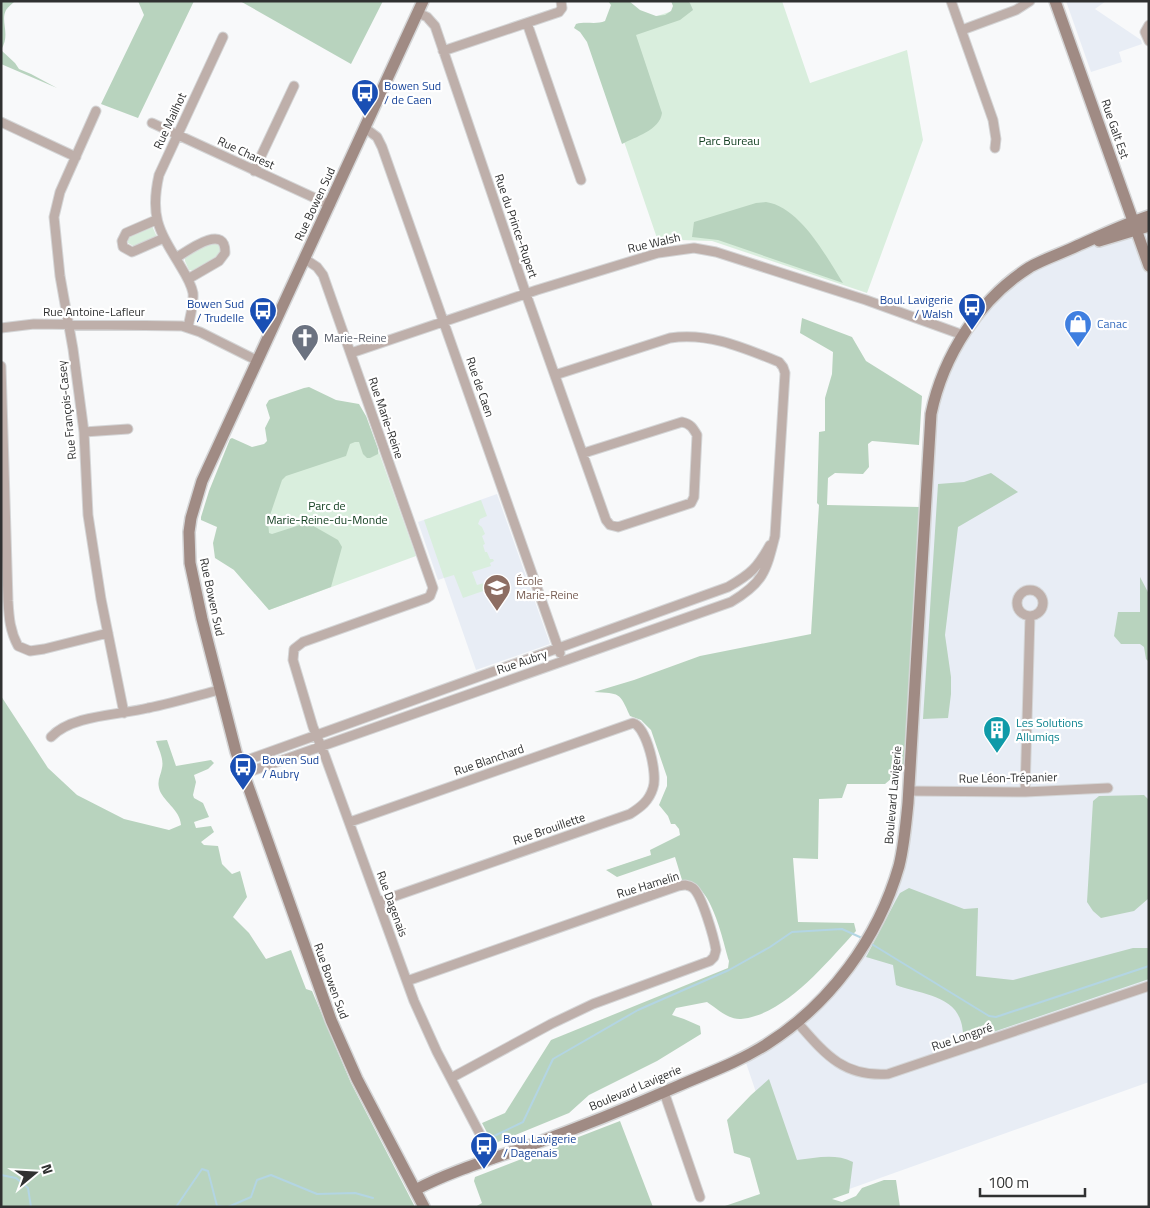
<svg xmlns="http://www.w3.org/2000/svg" width="1150" height="1208" viewBox="0 0 1150 1208" font-family="'Titillium Web',sans-serif">
<rect width="100%" height="100%" fill="#f8f9fa"/>
<!-- built -->
<path fill="#e8edf5" d="M1066,1H1106L1095,9L1141,40L1142,44L1119,52L1122,62L1091,72Z
M1149,221V1082L799,1207H795L744,1057L765,1045L851,966L899,865L929,432L956,346L1017,276Z
M497,494L550,644L476,670L444,578L438,580L418,522Z"/>
<!-- green -->
<path fill="#d9eedd" d="M690,1H782L810,83L907,50L923,140L867,293L712,241L679,240L659,244L589,39L690,5Z
M152,226L157,237L135,247L128,243C127,231 143,230 152,226Z
M217,243C230,256 205,265 195,271L189,270L185,261V256L207,244Z
M293,392L366,416L416,556L269,610L234,570Z
M481,500L487,516L480,519L478,524L482,527L485,534L482,536L485,544L483,545L485,552H487L490,559H493L494,561L490,563L491,566L472,572L477,585L484,583L486,590L463,598L454,575L444,578L424,520Z"/>
<!-- forest -->
<path fill="#b8d3be" d="M1,1H15C12,4 8,7 6,10C0,22 11,34 1,50L15,63L19,69L31,74L57,88L1,64Z
M138,1H194L138,118L101,104L144,15Z
M240,1H383L351,64Z
M608,1H629L640,10L656,16L665,15L671,11L673,6L671,1H689L693,10L680,20L636,35L662,113C660,130 635,137 622,144L587,42L580,32L574,28L576,24C586,21 596,25 605,21L611,5Z
M766,202C800,207 826,256 843,283L718,240L692,237L694,222L756,203Z
M802,318L852,337L866,361L922,396L919,445L872,441L868,444L869,467L863,474L835,473L828,478L827,505L920,507L906,766L885,784H847L842,798L819,799L818,859L793,858L798,922L854,923L856,931C827,962 785,1015 741,1019C729,1020 716,1008 707,1002L676,1008L672,1015L684,1019L700,1026L701,1034L657,1061L589,1095L569,1113L493,1144L482,1123L505,1113L551,1040L728,968L729,961C722,938 711,880 682,880L675,857L617,877L606,870L651,855L650,850L680,835L679,829L675,824H671L668,816L659,805L667,786V777L651,730L641,720L630,716C619,691 620,694 594,692L634,680L700,656L811,634L819,505L817,503L819,432L825,431V398L832,374L833,352L800,333Z
M309,387L336,400L359,404L366,416L378,449V454L370,458H367L363,454L359,442H355L350,444L346,456L286,476L282,480L268,521L269,533L272,534L303,524H310L338,540L342,547L331,587L269,610L234,570L215,558L213,543L217,527L201,520V517L209,491L230,439L232,438L252,447L264,444L267,441L265,428L270,418L266,405L269,400L304,388Z
M991,473L1018,492L958,527L945,635L951,677V694L948,718L923,719L938,484L964,482Z
M1140,577L1149,594V662L1146,659L1144,647L1140,644H1121L1114,636L1118,612H1140Z
M1,696L48,768L77,795L124,819L169,830L181,825C180,809 162,801 159,788C157,780 161,775 162,768C164,759 159,750 156,741L167,740L176,766L211,760L214,763L208,769L194,775L196,782L193,795L194,798L203,803L209,817L194,822L196,828L211,826L214,832L201,842L204,845L218,846L222,864L232,874L240,871L247,897L233,917L249,933L266,959L291,950L306,989L312,991L351,1083L415,1207H1Z
M1144,795L1149,800V898L1134,911L1101,918L1093,911L1087,902L1093,801L1099,796Z
M909,888L964,909L978,908L976,976L1013,980L1133,948H1149V979L964,1042C963,1035 963,1026 960,1019C952,995 916,993 896,985L893,965L866,957L896,900L900,893Z
M769,1079L797,1160C816,1158 835,1153 853,1162L849,1193L832,1199L842,1202L856,1196L862,1188L884,1180H896L900,1207H722L760,1194L750,1158L734,1153L727,1120L751,1095Z
M620,1121L653,1207H475L482,1203L474,1181L475,1177Z"/>
<g fill="none" stroke-linecap="round" stroke-linejoin="round">
<!-- stream -->
<path stroke="#b3d5e3" stroke-width="2" d="M870,943L989,1016L996,1017L1149,966
M494,1136L523,1122L553,1059L638,1010L729,970L770,947L792,932L842,929L862,938
M1,1175L16,1178L28,1188L31,1207
M176,1207L202,1169L208,1171L217,1206L225,1207
M228,1207L251,1197L257,1180L271,1175L317,1194L355,1193L373,1198"/>
<defs>
<path id="street" d="M951,1L993,120L996,139L995,148
M418,13L427,17L435,26L526,294L606,520L610,525L618,527L685,505L691,503L694,497L697,435C693,428 691,424 682,422L584,453
M527,23L581,180
M1149,25L1145,32L1149,41
M962,30L1016,10L1030,1
M443,51L559,12L562,8L561,1
M96,111L60,192L54,217L60,276L73,349L84,432L88,515L101,599L124,713
M1,122L76,157
M152,123L330,205
M365,128L377,137L382,147L560,653
M254,171L294,86
M156,220L126,233L122,241L123,247L132,252L164,238
M176,258C187,251 226,222 225,253L219,261L188,279
M305,259L317,267L323,275L433,588L430,596L427,598L303,642L294,649L293,660L313,727L325,756L414,1001L437,1052L493,1159
M188,327C190,317 194,304 193,293C191,282 184,272 178,262C158,229 150,215 159,175L223,37
M1,328L34,324L182,326L200,332L258,361
M351,353L537,290L658,253L694,248L716,252L866,300L963,335
M1,366L8,601C9,618 10,631 18,646L30,651L44,649L108,633
M84,432L128,429
M1017 603a13 13 0 1 1 26 0a13 13 0 1 1-26 0Z
M51,737C71,715 120,715 148,708C172,703 196,696 219,690
M239,763L728,587C751,574 757,568 770,545
M243,774L731,602C763,583 766,572 775,536L785,373L783,367L779,362C744,348 709,332 670,338L555,375
M909,791L1025,792L1108,788
M1025,792L1030,616
M350,822L633,723C647,727 658,775 653,788C649,801 641,807 630,814L378,902
M407,981L678,886C684,885 688,884 693,888C702,895 714,938 716,950L714,957L710,961L593,1004L551,1024L451,1078
M797,1022C825,1054 843,1077 888,1074L1149,986
M664,1092L700,1197"/>
<path id="secondary" d="M423,1L202,481L191,518L189,532L190,563L202,619L236,752L331,1020L357,1079L424,1207
M1055,1L1149,266
M1099,241L1149,226
M415,1190C451,1171 492,1159 531,1145C581,1127 630,1107 678,1086C708,1073 739,1062 767,1044C830,1004 878,939 899,866C904,846 906,824 908,803L931,414C943,356 979,299 1030,267C1046,258 1063,253 1079,245C1102,235 1124,224 1149,216"/>
</defs>
<!-- street casing -->
<use href="#street" stroke="#d4d5d6" stroke-width="11"/>
<!-- secondary casing -->
<use href="#secondary" stroke="#d4d5d6" stroke-width="14"/>
<!-- street -->
<use href="#street" stroke="#beafaa" stroke-width="9"/>
<!-- secondary -->
<use href="#secondary" stroke="#a08b84" stroke-width="11"/>
</g>
<!-- icons -->
<defs>
<symbol id="bus-pin" viewBox="-11 -11 22 30"><path d="M0 17L-7.5 6A9.5 9.5 0 1 1 7.5 6Z" fill="#1a4fb4" stroke="#fff"/><path d="M-5-6H5V4H4V6H2V4H-2V6H-4V4H-5ZM-3.5-4V0h7V-4ZM-3.5 1.2v1.5H-2V1.2ZM2 1.2v1.5H3.5V1.2Z" fill="#fff"/></symbol>
<symbol id="shop-pin" viewBox="-11 -11 22 30"><path d="M0 17L-7.5 6A9.5 9.5 0 1 1 7.5 6Z" fill="#3f7fe0" stroke="#fff"/><path d="M-5-2.5h2.3a2.7 3.5 0 0 1 5.4 0H5L5.5 6h-11ZM-1.5-2.5h3a1.5 2.3 0 0 0-3 0Z" fill="#fff"/></symbol>
<symbol id="church-pin" viewBox="-11 -11 22 30"><path d="M0 17L-7.5 6A9.5 9.5 0 1 1 7.5 6Z" fill="#6b7280" stroke="#fff"/><path d="M-1.2-6h2.4v3.5h3.3v2.4h-3.3V6h-2.4V-.1h-3.3v-2.4h3.3Z" fill="#fff"/></symbol>
<symbol id="school-pin" viewBox="-11 -11 22 30"><path d="M0 17L-7.5 6A9.5 9.5 0 1 1 7.5 6Z" fill="#8d6e63" stroke="#fff"/><path d="M0-5L7-2L0 1L-7-2ZM-4 1L0 2.5L4 1V4Q0 6-4 4Z" fill="#fff"/></symbol>
<symbol id="building-pin" viewBox="-11 -11 22 30"><path d="M0 17L-7.5 6A9.5 9.5 0 1 1 7.5 6Z" fill="#0f9aa8" stroke="#fff"/><path d="M-4-6H4V6H1V3H-1V6H-4ZM-2.5-4.3h1.7v1.8h-1.7ZM.8-4.3h1.7v1.8H.8ZM-2.5-1h1.7V.8h-1.7ZM.8-1h1.7V.8H.8Z" fill="#fff"/></symbol>
</defs>
<g fill-rule="evenodd">
<use href="#bus-pin" x="349" y="77" width="32" height="43"/>
<use href="#bus-pin" x="956" y="291" width="32" height="43"/>
<use href="#bus-pin" x="247" y="295" width="32" height="43"/>
<use href="#shop-pin" x="1062" y="308" width="32" height="43"/>
<use href="#church-pin" x="289" y="322" width="32" height="43"/>
<use href="#school-pin" x="481" y="572" width="32" height="43"/>
<use href="#building-pin" x="981" y="714" width="32" height="43"/>
<use href="#bus-pin" x="227" y="751" width="32" height="43"/>
<use href="#bus-pin" x="468" y="1130" width="32" height="43"/>
</g>
<g text-anchor="middle" stroke-width="4.5" stroke-linejoin="round" paint-order="stroke">
<!-- transit labels -->
<g font-size="12" fill="#164399" stroke="#fff" text-anchor="start">
<text x="384" y="90">Bowen Sud<tspan x="384" dy="14">/ de Caen</tspan></text>
<text x="953" y="304" text-anchor="end">Boul. Lavigerie<tspan x="953" dy="14">/ Walsh</tspan></text>
<text x="244" y="308" text-anchor="end">Bowen Sud<tspan x="244" dy="14">/ Trudelle</tspan></text>
<text x="262" y="764">Bowen Sud<tspan x="262" dy="14">/ Aubry</tspan></text>
<text x="503" y="1143">Boul. Lavigerie<tspan x="503" dy="14">/ Dagenais</tspan></text>
</g>
<!-- street labels -->
<g font-size="12" fill="#303131" stroke="#fff">
<text transform="translate(170 121) rotate(-65)" y="4">Rue Mailhot</text>
<text transform="translate(1115 129) rotate(71)" y="4">Rue Galt Est</text>
<text transform="translate(246 153) rotate(25)" y="4">Rue Charest</text>
<text transform="translate(315 204) rotate(-65)" y="4">Rue Bowen Sud</text>
<text transform="translate(516 226) rotate(71)" y="4">Rue du Prince-Rupert</text>
<text transform="translate(654 243) rotate(-13)" y="4">Rue Walsh</text>
<text x="94" y="316">Rue Antoine-Lafleur</text>
<text transform="translate(480 387) rotate(71)" y="4">Rue de Caen</text>
<text transform="translate(67 410) rotate(-96)" y="4">Rue François-Casey</text>
<text transform="translate(386 418) rotate(71)" y="4">Rue Marie-Reine</text>
<text transform="translate(212 597) rotate(78)" y="4">Rue Bowen Sud</text>
<text transform="translate(522 662) rotate(-19)" y="4">Rue Aubry</text>
<text transform="translate(489 760) rotate(-19)" y="4">Rue Blanchard</text>
<text transform="translate(1008 778) rotate(-1)" y="4">Rue Léon-Trépanier</text>
<text transform="translate(893 795) rotate(-85)" y="4">Boulevard Lavigerie</text>
<text transform="translate(549 829) rotate(-19)" y="4">Rue Brouillette</text>
<text transform="translate(648 885) rotate(-17)" y="4">Rue Hamelin</text>
<text transform="translate(392 904) rotate(70)" y="4">Rue Dagenais</text>
<text transform="translate(331 981) rotate(70)" y="4">Rue Bowen Sud</text>
<text transform="translate(962 1037) rotate(-19)" y="4">Rue Longpré</text>
<text transform="translate(635 1088) rotate(-23)" y="4">Boulevard Lavigerie</text>
</g>
<!-- park labels -->
<g font-size="12" fill="#144022" stroke="#fff">
<text x="729" y="145">Parc Bureau</text>
<text x="327" y="510">Parc de<tspan x="327" dy="14">Marie-Reine-du-Monde</tspan></text>
</g>
<!-- shop labels -->
<g font-size="12" fill="#366cbe" stroke="#fff" text-anchor="start">
<text x="1097" y="328">Canac</text>
</g>
<!-- worship labels -->
<g font-size="12" fill="#5b616d" stroke="#fff" text-anchor="start">
<text x="324" y="342">Marie-Reine</text>
</g>
<!-- education labels -->
<g font-size="12" fill="#785e54" stroke="#fff" text-anchor="start">
<text x="516" y="585">École<tspan x="516" dy="14">Marie-Reine</tspan></text>
</g>
<!-- culture labels -->
<g font-size="12" fill="#0d838f" stroke="#fff" text-anchor="start">
<text x="1016" y="727">Les Solutions<tspan x="1016" dy="14">Allumiqs</tspan></text>
</g>
</g>
<!-- border -->
<rect width="1150" height="1208" fill="none" stroke="#303131" stroke-width="5"/>
<!-- north arrow -->
<g transform="translate(35 1173) rotate(72)" stroke="#ffffff" stroke-width="4" paint-order="stroke">
<path d="M0-4L9 19L0 12L-9 19Z" fill="#303131"/>
<text y="-8" font-size="14" font-weight="bold" text-anchor="middle" fill="#303131">N</text>
</g>
<!-- scale -->
<path d="M980 1188v8h105v-8" fill="none" stroke="#303131" stroke-width="2.5"/>
<text x="988" y="1188" font-size="15" fill="#303131" stroke="#ffffff" stroke-width="4" paint-order="stroke">100 m</text>
</svg>
